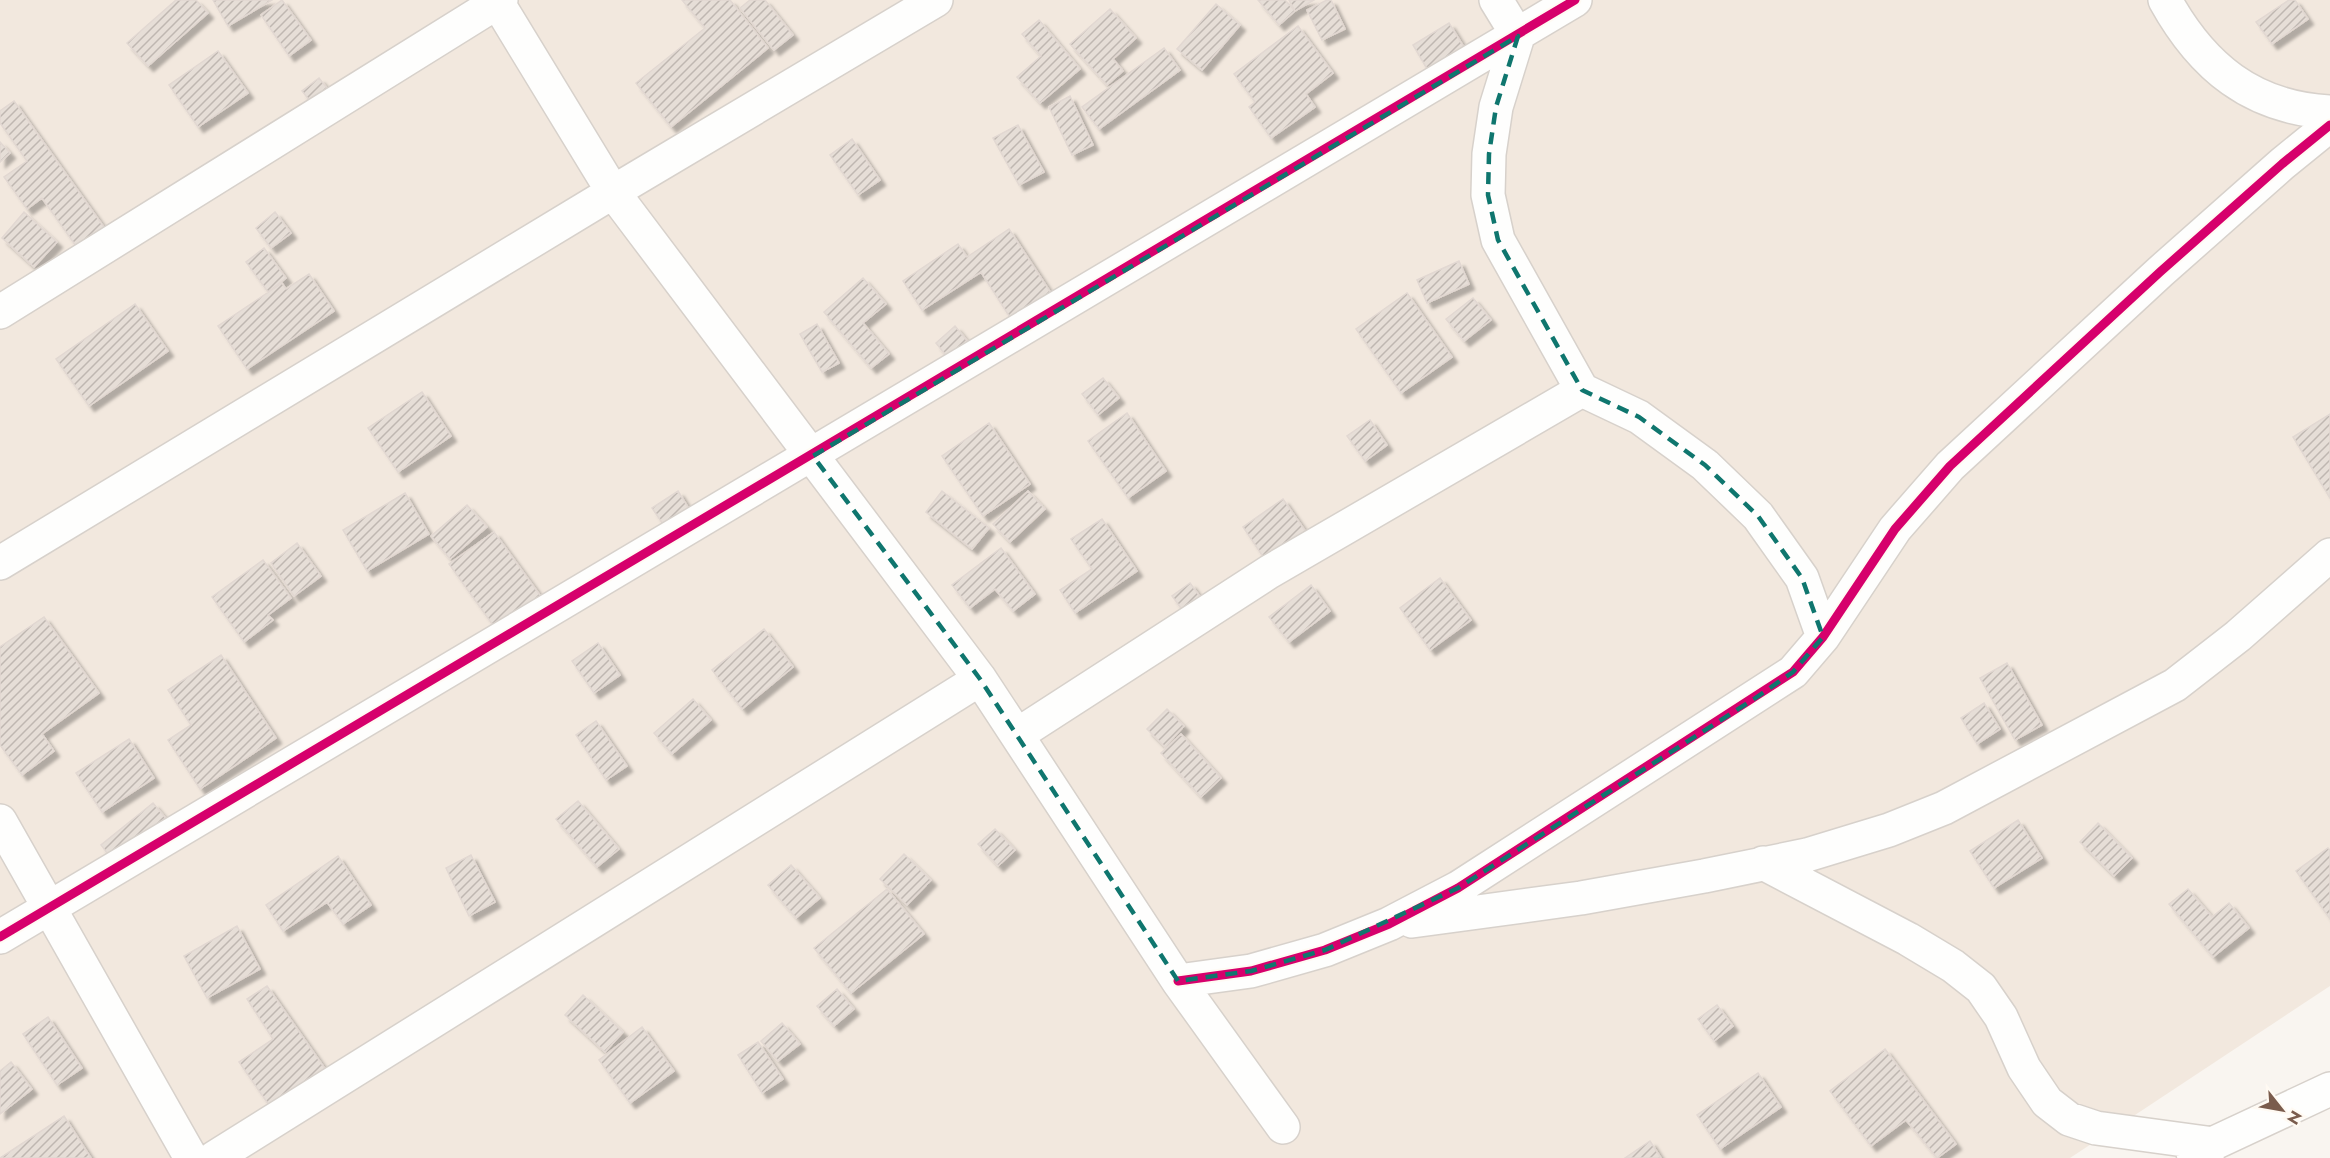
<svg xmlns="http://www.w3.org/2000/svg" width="2330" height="1158" viewBox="0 0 2330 1158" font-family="Jost,sans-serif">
<defs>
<pattern id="building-hatch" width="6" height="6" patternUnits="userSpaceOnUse" patternTransform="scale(1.5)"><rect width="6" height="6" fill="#e6ded7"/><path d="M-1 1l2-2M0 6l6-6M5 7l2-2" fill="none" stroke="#bfb7b1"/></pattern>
<filter id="shadow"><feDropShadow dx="5.5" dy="5.5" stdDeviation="1.5" flood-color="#0004"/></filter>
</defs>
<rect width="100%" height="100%" fill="#f9f5f0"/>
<!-- residential -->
<path fill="#f2e8de" d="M0,0H2330V986L2070,1158H0Z"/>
<!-- building -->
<path fill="url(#building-hatch)" stroke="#e2d8d2" stroke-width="1.5" filter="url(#shadow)" d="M176,0H196L208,13L148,66L127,43Z
M213,0H272L228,26Z
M282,0L311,40L289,56L261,15Z
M682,0H730L768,48L671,127L636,83L705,28Z
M750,0H765L793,35L774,50L740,8Z
M1258,0H1285L1295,11L1279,25Z
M1289,0H1314L1295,11Z
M1327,0H1331L1345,29L1322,40L1307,10Z
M2289,0H2295L2308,19L2272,44L2256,22Z
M1216,4L1240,25L1202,70L1177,49Z
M1110,9L1136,38L1113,59L1123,71L1107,85L1070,44Z
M1039,20L1080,69L1040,103L1017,77L1041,56L1022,34Z
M1449,23L1467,52L1430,74L1413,45Z
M1298,26L1333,73L1306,94L1315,107L1271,138L1249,107L1255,102L1234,74Z
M1164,48L1180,70L1099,129L1082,107Z
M218,51L248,93L198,127L169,85Z
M319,78L337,101L320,114L302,91Z
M1070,96L1093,145L1072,155L1049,107Z
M14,101L116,244L88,263L42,198L27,209L4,177L27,161L0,123V111Z
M1018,125L1044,172L1019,185L993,138Z
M852,139L880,180L858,195L830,155Z
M0,142L10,153L0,162Z
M24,212L57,242L34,267L2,238Z
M275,212L291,233L271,248L256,228Z
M1009,229L1051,293L1011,319L981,272L922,310L903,281L958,244L967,257Z
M264,248L286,278L268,292L246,262Z
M1459,261L1469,284L1427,303L1417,280Z
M309,274L334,311L247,369L218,326L282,283L286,289Z
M863,278L886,304L863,323L889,354L871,368L824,312Z
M1407,293L1452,357L1401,393L1356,329Z
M1473,298L1491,320L1464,341L1446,319Z
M135,304L168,351L89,406L56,359Z
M817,324L839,363L822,372L800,334Z
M955,326L973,348L953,364L936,343Z
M1103,378L1119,398L1098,415L1082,394Z
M422,392L451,436L398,472L368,428Z
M1127,413L1166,471L1128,498L1088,441Z
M2330,414V498L2293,437Z
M1370,420L1387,445L1365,461L1347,436Z
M989,423L1030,484L983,516L942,456Z
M678,491L694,517L669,533L652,508Z
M942,491L989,528L972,549L926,512Z
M1028,491L1045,509L1010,542L993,524Z
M405,493L429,534L367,571L343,530Z
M1283,499L1313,542L1272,570L1243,527Z
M467,505L487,527L450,559L431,536Z
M1102,519L1137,571L1075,613L1060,590L1092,569L1071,539Z
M494,532L545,602L500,635L449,564Z
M297,543L321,576L294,596L271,563Z
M1001,548L1035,594L1013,611L995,589L970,608L952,585Z
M263,560L291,598L268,615L273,620L244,642L212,597Z
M1440,578L1471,620L1430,650L1400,608Z
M1190,583L1207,606L1189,619L1172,596Z
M1311,585L1330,611L1289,642L1269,617Z
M44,617L99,693L42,734L54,751L22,775L0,745V647Z
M764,629L793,667L742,709L712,670Z
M598,643L620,675L594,693L572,661Z
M221,655L276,738L200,789L168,740L191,725L168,690Z
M2007,663L2042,725L2015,740L1980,678Z
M693,699L711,720L672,754L654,733Z
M1984,703L2000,729L1977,744L1961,718Z
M1167,709L1184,726L1165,747L1147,729Z
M596,721L627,766L606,780L576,735Z
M1181,734L1221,778L1201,797L1161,753Z
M129,739L154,778L102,812L76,773Z
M578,801L619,849L597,867L556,819Z
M153,803L173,827L120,870L101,845Z
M2018,820L2042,858L1994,888L1970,851Z
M2098,823L2132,858L2114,876L2080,842Z
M995,829L1015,850L998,866L978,844Z
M2328,848L2330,850V919L2296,871Z
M904,854L931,880L907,905L880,879Z
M471,855L495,902L469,916L446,868Z
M338,856L371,905L343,924L327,902L283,931L266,905Z
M791,865L820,898L796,918L768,885Z
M887,889L924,934L851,993L814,948Z
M2188,889L2212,917L2229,903L2249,928L2213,957L2169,904Z
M237,926L260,969L207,998L184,956Z
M267,986L326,1070L271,1108L239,1062L273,1039L247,999Z
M837,989L854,1009L834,1026L817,1006Z
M583,995L623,1032L605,1052L565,1015Z
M1717,1005L1733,1026L1714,1041L1698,1019Z
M48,1017L82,1068L57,1085L23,1034Z
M782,1023L800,1044L778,1061L761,1041Z
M642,1027L674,1071L630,1103L599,1060Z
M758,1042L783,1079L762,1093L738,1055Z
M1885,1049L1956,1144L1937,1158L1906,1120L1871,1146L1830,1091Z
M11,1062L32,1089L0,1114V1071Z
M1758,1073L1781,1107L1720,1149L1697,1115Z
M64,1116L91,1158H0Z
M1650,1141L1661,1158H1625Z"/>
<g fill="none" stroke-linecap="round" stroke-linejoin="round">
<defs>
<path id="minor" d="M496,0L613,192L980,679L1178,981L1283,1127
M1496,0L1518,36L1496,107L1489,154L1488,195L1498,240L1582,390L1639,417L1705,465L1758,516L1802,578L1823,637
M2165,0C2202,67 2252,108 2330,112
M0,312L501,0
M0,563L613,192L936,0
M1017,735L1269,572L1582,390
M0,821L191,1158
M1763,863L1908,939L1953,966L1981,988L2001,1017L2024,1068L2047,1102L2069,1119L2096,1128L2214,1144
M1412,921L1581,898L1704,876L1807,855L1889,830L1944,808L2175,685L2238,636L2330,555
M0,937L1575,0
M1178,981L1251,971L1325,950L1389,924L1458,888L1793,672L1823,637L1895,529L1950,466L2160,272L2282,164L2330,125
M2193,1153L2330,1089
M214,1158L980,679"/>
</defs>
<!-- minor casing -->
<use href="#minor" stroke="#d7d1cb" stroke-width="36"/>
<!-- minor -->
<use href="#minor" stroke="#fefefd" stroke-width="33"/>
<defs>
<path id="cycleway" d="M0,937L1575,0
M1178,981L1251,971L1325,950L1389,924L1458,888L1793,672L1823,637L1895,529L1950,466L2160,272L2282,164L2330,125"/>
</defs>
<!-- cycleway casing -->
<use href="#cycleway" stroke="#fffaf3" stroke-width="13"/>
<!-- cycleway -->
<use href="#cycleway" stroke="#d6006c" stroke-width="9"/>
</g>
<!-- marked area -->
<path fill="none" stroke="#0f766e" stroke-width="4.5" stroke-dasharray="12 8" stroke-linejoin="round" d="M1518,36L1496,107L1489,154L1488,195L1498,240L1582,390L1639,417L1705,465L1758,516L1802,578L1823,637L1793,672L1754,699L1458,888L1325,950L1251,971L1178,981L980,679L813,456Z"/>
<!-- north arrow -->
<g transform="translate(2282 1110) rotate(121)" stroke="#fffaf3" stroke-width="4.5" paint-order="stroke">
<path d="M0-4.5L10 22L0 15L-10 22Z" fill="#7a5c4d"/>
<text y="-9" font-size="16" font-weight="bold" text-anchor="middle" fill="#7a5c4d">N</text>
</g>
</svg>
